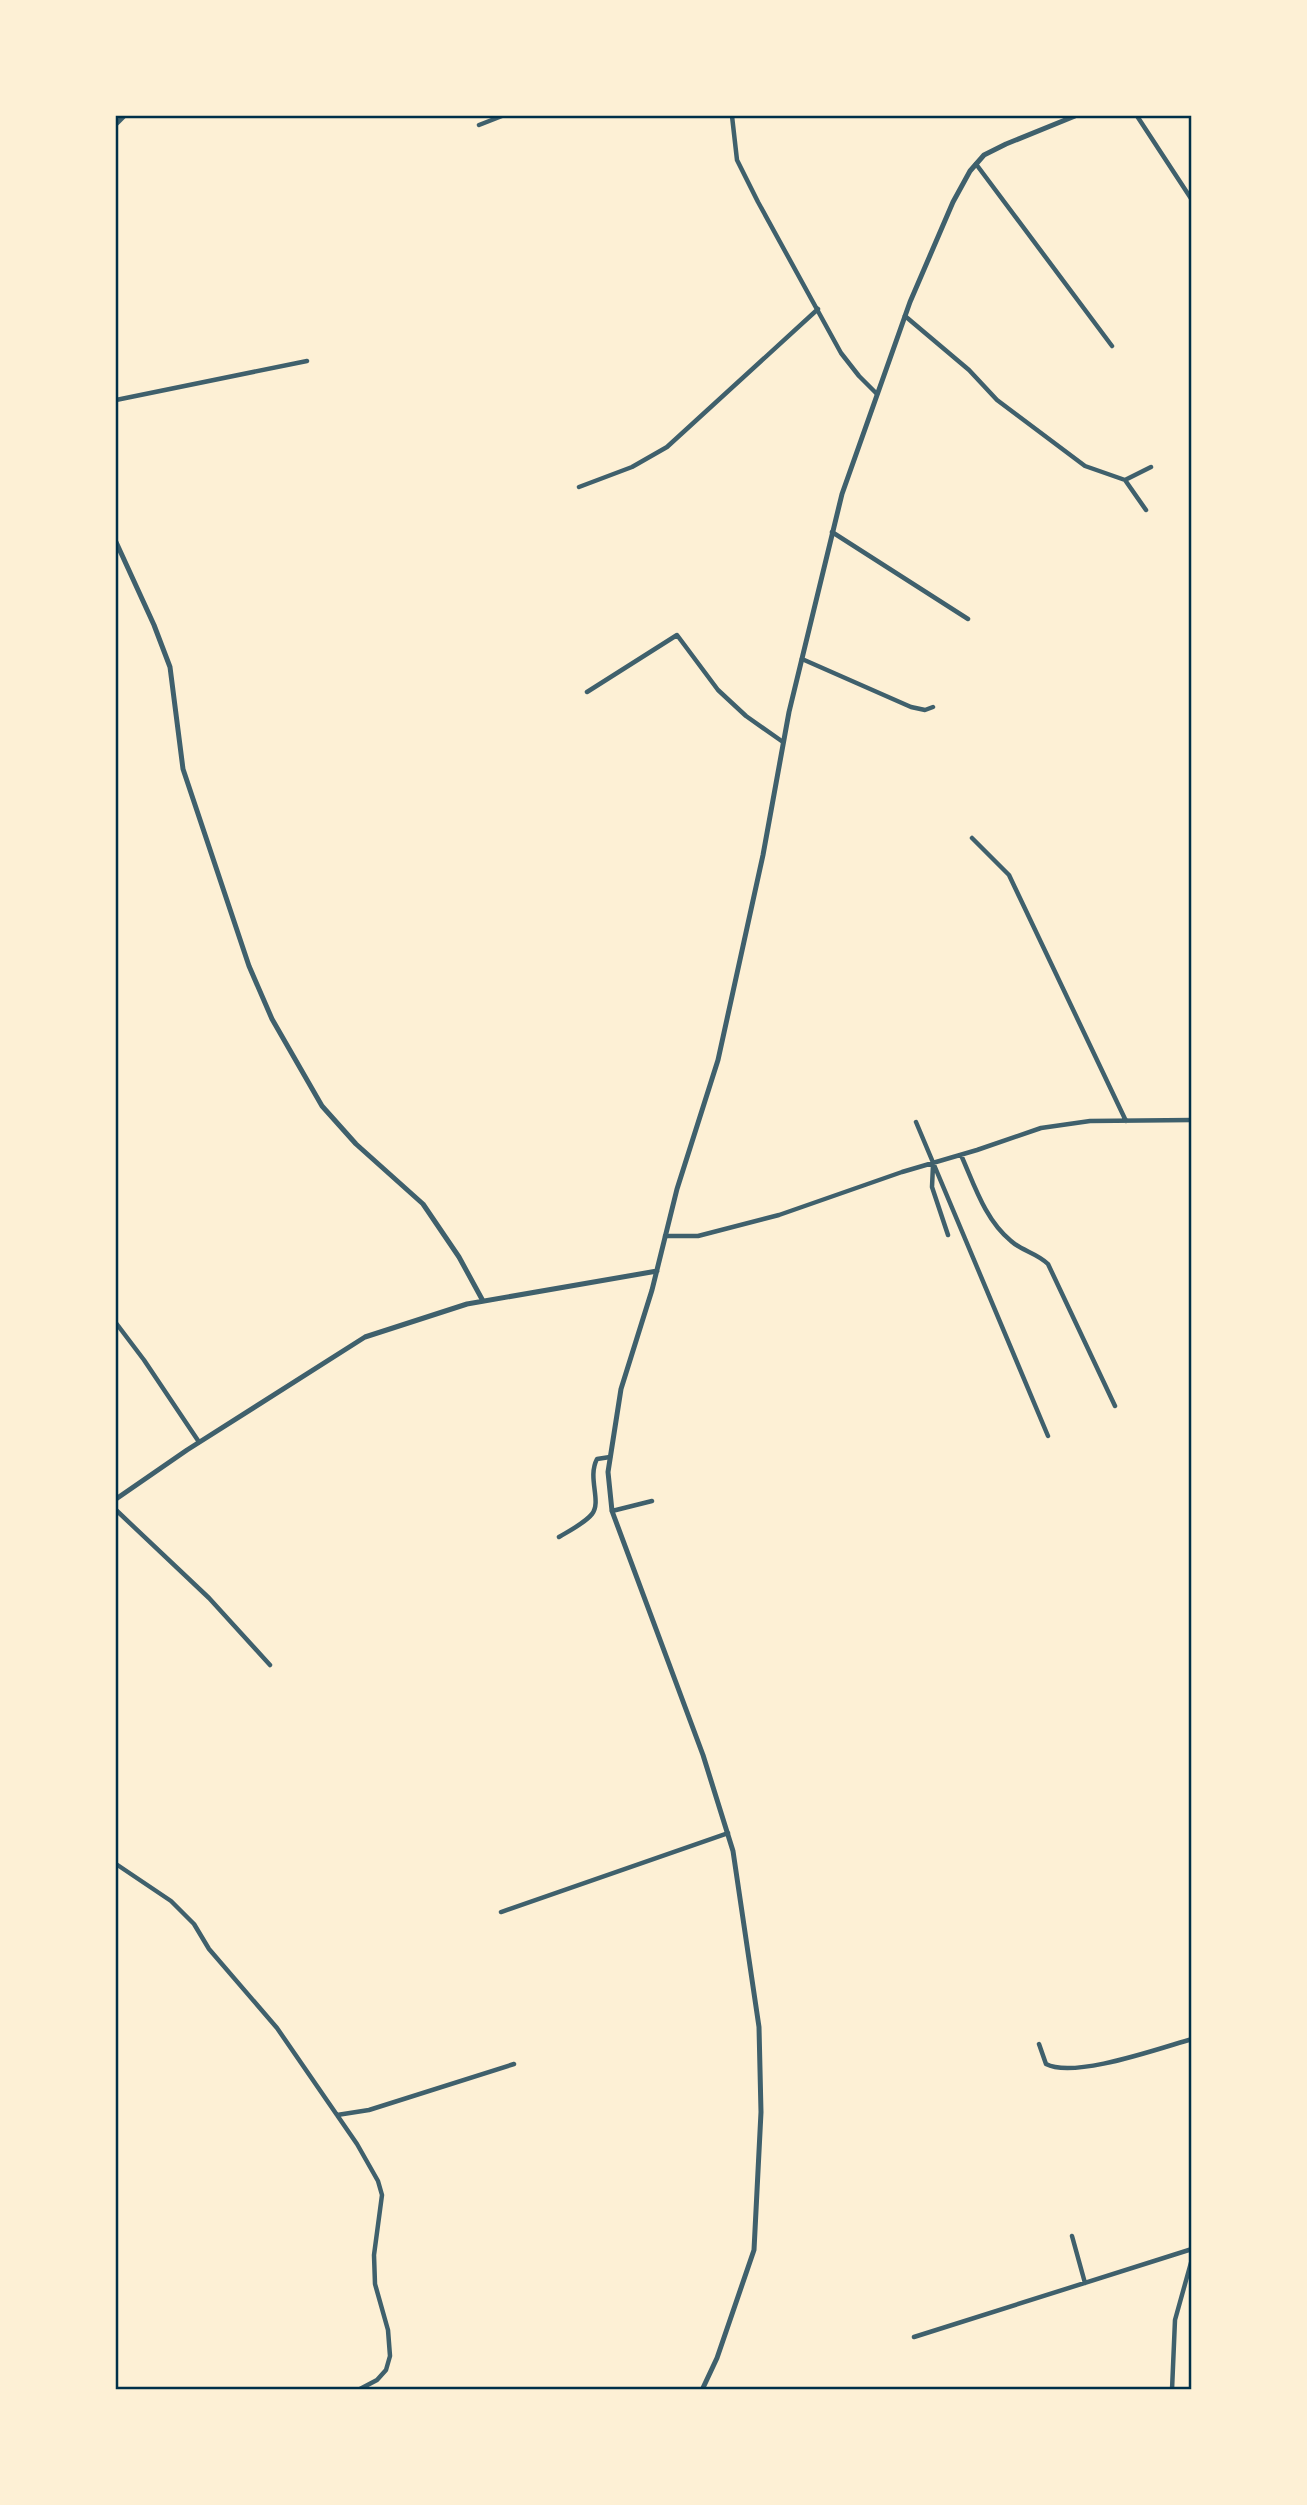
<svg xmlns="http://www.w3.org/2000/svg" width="1307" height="2505" viewBox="0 0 1307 2505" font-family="'Nunito Sans',sans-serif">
<rect width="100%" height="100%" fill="#fdf0d5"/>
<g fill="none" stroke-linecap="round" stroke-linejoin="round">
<!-- minor -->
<path stroke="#3f606c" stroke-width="4.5" d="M732,116L737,160L758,202L841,353L859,376L877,394
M1137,116L1192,200
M479,125L502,116
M976,164L1112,346
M905,316L969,370L997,400L1085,466L1125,480L1151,467
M116,400L307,361
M1125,480L1146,510
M579,487L632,467L667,447L818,309
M832,532L968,619
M802,659L911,707L925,710L933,707
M587,692L677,635L718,690L746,716L783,742
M972,838L1009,875L1126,1121
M916,1122L1048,1436
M961,1155C974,1184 985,1220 1011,1241C1022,1251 1037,1253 1048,1264L1115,1406
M933,1165L932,1187L948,1235
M665,1236H698L779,1215L902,1172L977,1150L1041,1128L1090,1121L1192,1120
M116,1323L144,1360L199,1442
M116,1510L209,1598L270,1665
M612,1511L652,1501
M559,1537C569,1531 585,1523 592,1514C602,1501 587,1478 597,1459L610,1457
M116,1864L171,1901L194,1924L209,1949L277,2028L357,2144L378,2181L382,2195L374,2255L375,2284L388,2330L390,2356L386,2370L377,2380L358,2390
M501,1912L728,1833
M1039,2044L1046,2064C1074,2079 1160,2048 1192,2039
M337,2115L369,2110L514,2064
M1072,2236L1085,2283
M914,2337L1192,2249
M1172,2390L1175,2320L1192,2259"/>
<!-- tertiary -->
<path stroke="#3f606c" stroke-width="5" d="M116,124L124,116
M116,542L154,625L170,667L183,769L249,966L272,1019L322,1106L356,1144L423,1204L459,1257L483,1301
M116,1499L187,1450L365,1337L467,1304L657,1271
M702,2390L717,2358L754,2250L761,2112L759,2027L733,1851L703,1755L612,1511L608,1472L621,1389L652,1290L677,1189L718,1060L763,855L789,712L842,494L910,302L953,202L970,171L984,155L1006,144L1075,116"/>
</g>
<!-- border -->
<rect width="1307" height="2505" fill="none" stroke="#fdf0d5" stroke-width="234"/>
<rect x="117" y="117" width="1073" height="2271" fill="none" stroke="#003049" stroke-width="2.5"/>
</svg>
